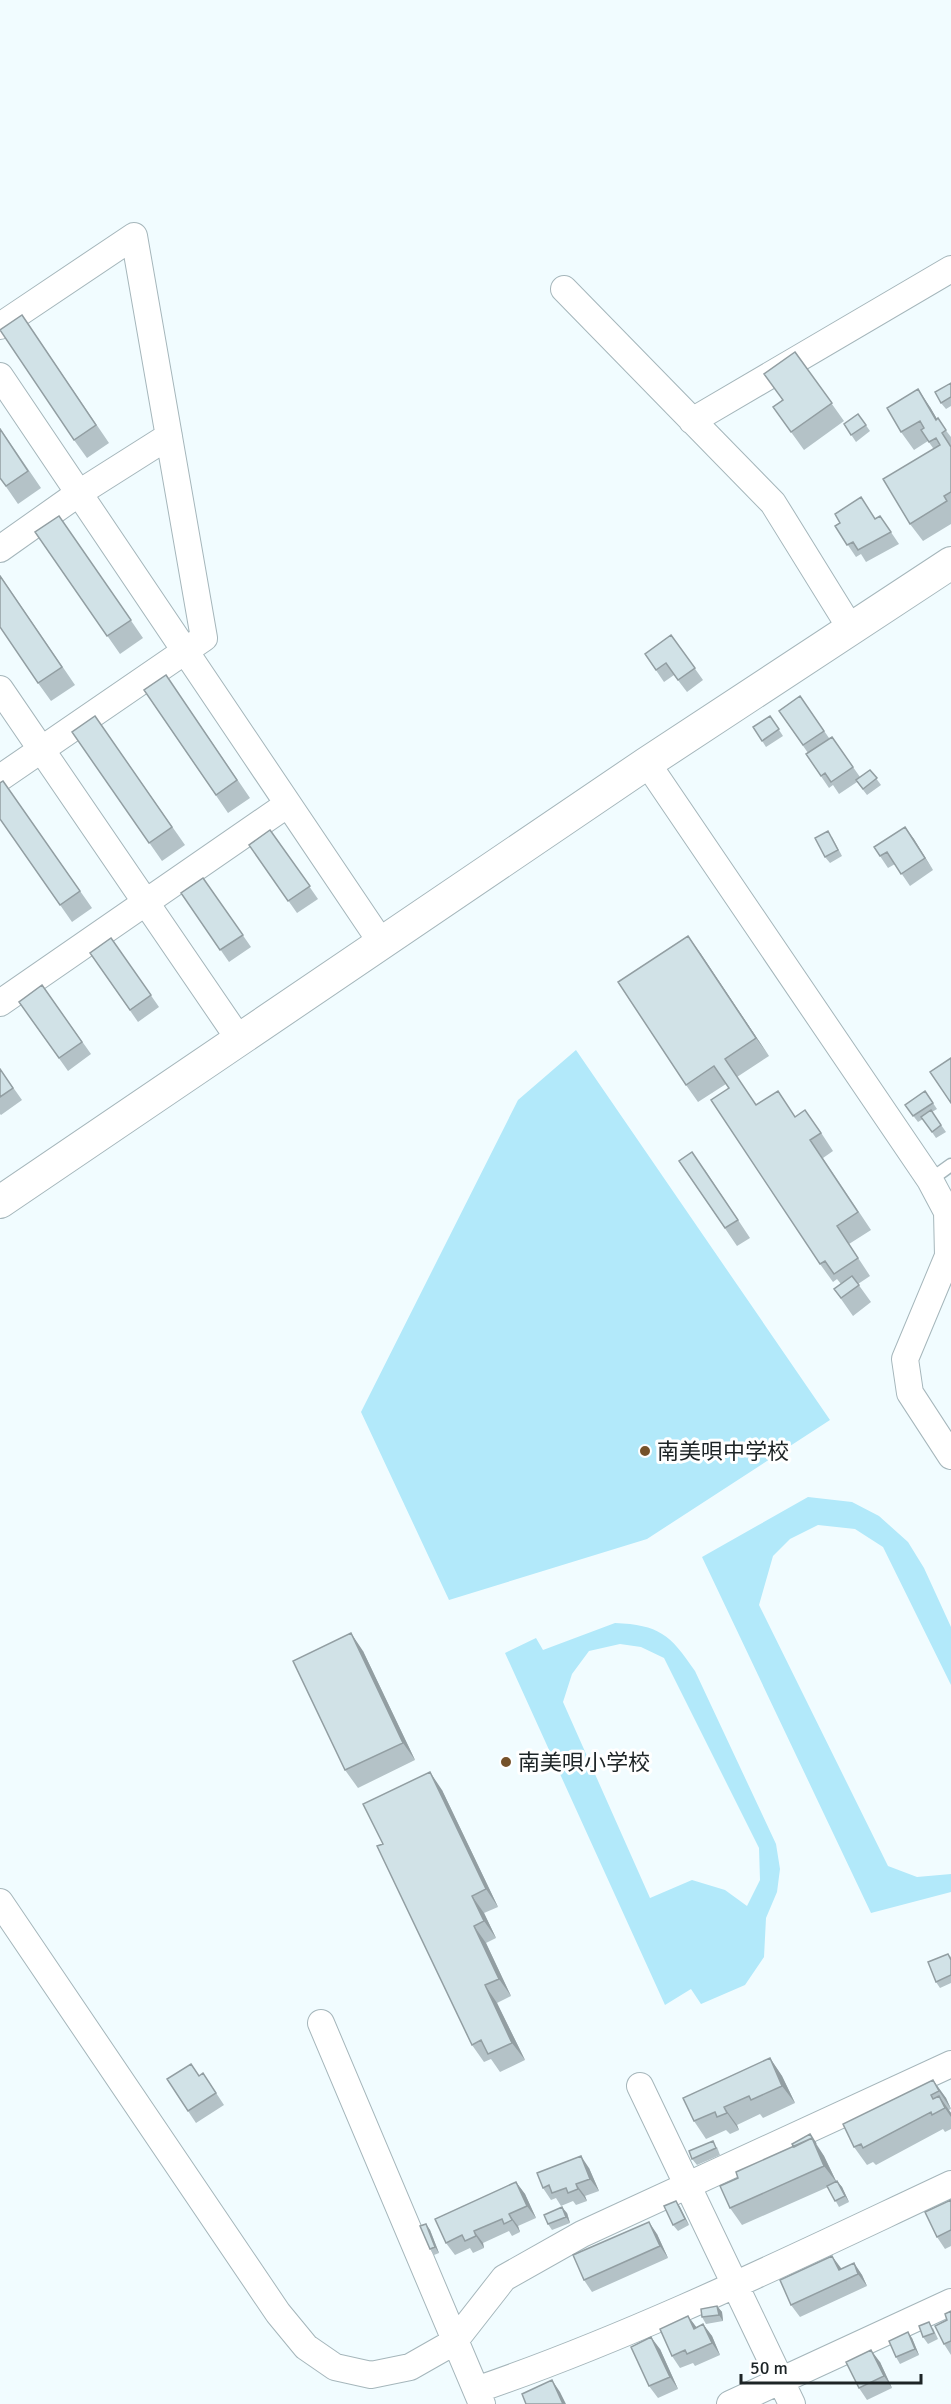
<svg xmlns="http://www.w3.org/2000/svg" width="951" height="2404" viewBox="0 0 951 2404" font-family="Signika,'Noto Sans JP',sans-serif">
<rect width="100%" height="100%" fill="#f1fcff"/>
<!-- green -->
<path fill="#b2e9fa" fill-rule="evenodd" d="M576,1050L830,1420L647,1539L449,1600L361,1412L518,1100Z
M808,1497L852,1502L879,1516L908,1542L924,1568L951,1627V1685L883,1547L855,1529L818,1525L790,1539L773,1556L759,1605L888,1866L917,1877L951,1874V1892L871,1913L702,1557Z
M615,1623C659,1625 670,1634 695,1671L776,1844L780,1869L777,1892L766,1918L764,1957L745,1985L701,2004L691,1989L665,2005L505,1653L536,1638L543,1650ZM620,1644L641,1647L664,1658L759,1848L760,1880L747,1906L725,1890L692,1880L650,1898L563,1702L572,1674L589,1651Z"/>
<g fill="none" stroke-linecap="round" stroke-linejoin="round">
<defs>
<path id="service" d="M930,1180L951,1165"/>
<path id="minor" d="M564,289L773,503L851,629
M0,326L134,236L204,638L0,778
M0,376L381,942
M692,421L951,269
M0,549L79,493L169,436
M0,689L239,1039
M647,763L930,1180L947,1212L948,1256L905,1359L910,1393L951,1456
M0,1003L288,804
M0,1902L278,2313L306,2347L335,2367L371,2375L410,2367L454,2342L504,2278L582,2234L951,2064
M321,2023L482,2404
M640,2086L792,2404
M476,2390C639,2334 795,2257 951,2184
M730,2404L951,2302"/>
<path id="tertiary" d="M0,1202L647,763L951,563"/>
</defs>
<!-- service casing -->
<use href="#service" stroke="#a5b6bb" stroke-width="15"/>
<!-- minor casing -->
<use href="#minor" stroke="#a5b6bb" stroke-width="28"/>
<!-- tertiary casing -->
<use href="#tertiary" stroke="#a5b6bb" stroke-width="34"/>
<!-- service -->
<use href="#service" stroke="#fff" stroke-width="12"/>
<!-- minor -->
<use href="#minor" stroke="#fff" stroke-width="26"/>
<!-- tertiary -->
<use href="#tertiary" stroke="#fff" stroke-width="32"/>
</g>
<!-- wall -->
<path fill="#b4c2c7" d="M22,315L109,443L87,458L74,440Z
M795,352L844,421L804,450L773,407L782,400Z
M951,383V406L946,409L941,403Z
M930,407L937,419L951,437V524L923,541L910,524L933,448L928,441L914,450L901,432Z
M858,414L870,431L856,442L844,424Z
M0,428L41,488L18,504L0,478Z
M59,516L143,638L120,654L35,532Z
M880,516L899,544L866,562L861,554L856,557L835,526L876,518Z
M0,575L75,685L51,701L38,683Z
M671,635L703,680L687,692L674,675L664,682L645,654Z
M166,675L250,798L228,813L144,690Z
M800,696L829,738L832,737L860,777L870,770L881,785L867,795L857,782L839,794L833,785L829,788L806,754L808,753L779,711Z
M95,716L185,845L162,861L72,732Z
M770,716L783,736L766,747L753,727Z
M3,781L92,908L72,922L0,819Z
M905,827L933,870L910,886L895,864L888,868L880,856Z
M270,830L318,899L297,913L249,845Z
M832,837L842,856L830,863L825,857Z
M203,878L251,947L229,962L181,893Z
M688,936L769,1056L737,1077L756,1105L796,1117L818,1128L833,1151L823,1158L871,1230L849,1244L870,1276L858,1284L871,1302L853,1316L834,1289L841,1284L837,1279L833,1282L820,1264L726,1084L698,1102L686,1085Z
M111,938L159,1007L138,1022L90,953Z
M42,985L91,1054L68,1071L19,1002Z
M0,1069L22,1100L1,1115L0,1114Z
M925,1091L937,1109L932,1112L946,1132L936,1138L923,1119L918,1122L905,1105Z
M679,1161L705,1170L750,1238L737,1246Z
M363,1651L415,1760L358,1788L345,1770Z
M442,1790L498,1907L484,1913L496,1938L486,1943L511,1996L497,2003L525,2060L500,2072L491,2059L484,2062L472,2045L383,1844Z
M948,1954L951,1957V1983L940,1988L936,1982Z
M770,2058L782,2076L795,2103L763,2118L760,2114L737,2125L739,2130L730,2134L726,2130L706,2139L694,2121Z
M191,2064L199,2076L203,2073L224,2105L196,2123L188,2111Z
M933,2080L946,2098L951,2109L949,2110L951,2113V2129L945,2132L943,2129L876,2165L873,2162L867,2165L854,2147Z
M814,2140L824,2156L836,2181H837L842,2187L849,2202L839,2207L828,2187L742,2225L730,2208L738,2178Z
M717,2147L720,2155L697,2165L692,2159Z
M589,2168L599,2191L585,2196L587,2201L576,2205L573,2201L561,2206L556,2198L551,2200L543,2188Z
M516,2182L525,2194L536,2218L518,2226L520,2232L512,2236L509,2231L483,2243L484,2248L473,2253L470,2248L455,2255L446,2243Z
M951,2200V2246L945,2249L937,2237Z
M676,2201L680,2207L689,2225L678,2231L673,2225Z
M567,2213L570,2223L552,2230L548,2224Z
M426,2224L430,2230L439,2253L434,2255L430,2249Z
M657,2234L668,2258L592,2292L584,2280Z
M854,2263L862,2275L867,2286L800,2317L791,2305L841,2269Z
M717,2306L722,2312L723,2321L706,2324L702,2317Z
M951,2311V2355L944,2344L947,2320Z
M688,2316L696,2327L703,2324L712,2336L720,2355L695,2366L693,2363L680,2368L672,2356Z
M933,2328L938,2339L928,2344L923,2337Z
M912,2338L919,2355L900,2364L896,2357Z
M660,2349L678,2389L658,2398L649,2386Z
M880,2362L892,2388L867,2400L859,2388Z"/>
<!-- shaded-wall -->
<path fill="#929ea2" d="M918,389L930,407L944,431L936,420Z
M905,827L914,839L933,870L925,858Z
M688,936L701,954L769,1056L756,1038Z
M351,1633L363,1651L415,1760L403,1743Z
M430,1772L442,1790L498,1907L486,1889Z
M472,1896L484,1913L496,1938L484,1921Z
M474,1926L486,1943L511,1996L499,1979Z
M485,1985L497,2003L525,2060L512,2043Z
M770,2058L782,2076L795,2103L782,2086Z
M933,2080L946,2098L951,2109L939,2091Z
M939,2096L951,2113V2117L945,2108Z
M724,2107L737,2125L739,2130L727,2113Z
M812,2138L824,2156L837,2183L824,2166Z
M581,2156L589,2168L599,2191L590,2179Z
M837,2181L842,2187L849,2202L845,2196Z
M516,2182L525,2194L536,2218L527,2206Z
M576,2184L585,2196L587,2201L578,2189Z
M676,2201L680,2207L689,2225L685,2219Z
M562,2207L567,2213L570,2223L566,2217Z
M509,2214L518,2226L520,2232L512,2220Z
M649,2222L657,2234L668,2258L660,2246Z
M426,2224L430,2230L439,2253L435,2247Z
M474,2231L483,2243L484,2248L476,2236Z
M832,2256L841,2268L847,2282L839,2270Z
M854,2263L862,2275L867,2286L858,2274Z
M717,2306L722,2312L723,2321L719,2315Z
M688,2316L697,2328L694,2329Z
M703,2324L712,2336L720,2355L712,2343Z
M908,2332L912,2338L919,2355L915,2349Z
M651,2337L660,2349L678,2389L670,2377Z
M871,2350L880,2362L892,2388L884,2376Z
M552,2380L560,2392L566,2404H563Z"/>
<!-- building -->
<path fill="#d1e2e7" stroke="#929ea2" stroke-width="1.5" d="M22,315L96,425L74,440L0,330Z
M795,352L832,403L791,432L773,407L783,400L764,374Z
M951,383V397L941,403L935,392Z
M918,389L936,420L938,418L946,430L942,433L951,447V492L944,496L947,501L910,524L883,479L940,445L936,438L929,442L921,430L924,428L920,421L901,432L887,408Z
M858,414L866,425L851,435L844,424Z
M0,429L28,471L6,486L0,478Z
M861,497L875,519L880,516L891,532L858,550L853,542L847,545L835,526L840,523L835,514Z
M59,516L131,620L107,636L35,532Z
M0,576L62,667L38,683L0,627Z
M671,635L695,668L678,680L666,663L656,670L645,654Z
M166,675L237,780L216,795L144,690Z
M800,696L824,731L803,745L779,711Z
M95,716L172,827L149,843L72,732Z
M770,716L779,729L762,741L753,727Z
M832,737L853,767L831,782L825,773L821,776L806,754Z
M870,770L877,778L863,789L856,780Z
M3,781L80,891L60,905L0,819V783Z
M905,827L925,858L901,874L887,852L880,856L874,847Z
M270,830L310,886L288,901L249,845Z
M828,831L838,850L825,857L815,838Z
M203,878L243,935L220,950L181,893Z
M688,936L756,1038L725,1059L756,1105L778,1091L795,1117L805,1110L821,1133L810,1140L858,1212L837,1226L858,1258L834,1274L825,1261L820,1264L711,1100L729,1088L714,1066L686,1085L618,982Z
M111,938L151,995L130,1010L90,953Z
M42,985L82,1042L59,1058L19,1002Z
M951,1058V1103L930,1072Z
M0,1069L13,1088L0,1097Z
M925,1091L933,1103L913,1116L905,1105Z
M931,1110L941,1125L932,1132L921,1117Z
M692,1152L738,1220L725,1228L679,1161Z
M852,1276L859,1285L841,1298L834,1289Z
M351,1633L403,1743L345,1770L293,1661Z
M430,1772L486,1889L472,1896L484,1921L474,1926L499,1979L485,1985L512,2043L488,2054L481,2040L472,2045L377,1846L383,1844L363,1804Z
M948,1954L951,1960V1975L936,1982L928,1962Z
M770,2058L782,2086L751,2100L749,2096L724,2107L727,2113L717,2117L715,2112L694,2121L683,2098Z
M191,2064L199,2076L203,2073L216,2093L188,2111L167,2079Z
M933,2080L939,2091L931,2095L933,2099L939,2096L945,2108L932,2115L931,2112L863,2148L861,2144L854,2147L843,2124Z
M810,2134L816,2144L812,2138L794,2147L792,2144Z
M812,2138L824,2166L730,2208L720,2186L738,2178L736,2172Z
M713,2141L716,2148L692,2159L689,2151Z
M581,2156L590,2179L576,2184L578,2189L568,2193L566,2188L552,2193L549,2185L543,2188L537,2173Z
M837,2181L845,2196L835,2201L827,2186Z
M516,2182L527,2206L509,2214L512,2220L504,2224L502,2219L474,2231L476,2236L465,2241L462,2235L446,2243L435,2219Z
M951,2200V2230L937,2237L925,2212Z
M676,2201L685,2219L673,2225L664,2206Z
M562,2207L566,2217L548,2224L544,2215Z
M649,2222L660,2246L584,2280L573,2255Z
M426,2224L435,2247L430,2249L420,2226Z
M832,2256L839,2270L854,2263L858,2274L791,2305L780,2280Z
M717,2306L719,2315L702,2317L701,2309Z
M951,2311V2341L944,2344L935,2326L947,2320L945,2314Z
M688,2316L694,2329L703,2324L712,2343L687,2354L685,2350L672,2356L660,2329Z
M929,2322L934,2333L923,2337L919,2326Z
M908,2332L915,2349L896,2357L889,2341Z
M651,2337L670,2377L649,2386L631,2347Z
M871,2350L884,2376L859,2388L846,2362Z
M552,2380L563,2404H526L522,2394Z"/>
<!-- markers -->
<g fill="#75522a" stroke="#fff" stroke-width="2">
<circle cx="645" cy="1451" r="6"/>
<circle cx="506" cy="1762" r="6"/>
</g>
<g text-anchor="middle" stroke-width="6" stroke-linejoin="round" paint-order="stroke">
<!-- poi labels -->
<g font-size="22" fill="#1d2426" stroke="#fff" text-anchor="start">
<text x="657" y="1459">南美唄中学校</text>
<text x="518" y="1770">南美唄小学校</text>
</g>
</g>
<!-- scale -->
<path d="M741 2374v9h180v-9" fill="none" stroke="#1d2426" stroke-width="3"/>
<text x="750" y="2374" font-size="18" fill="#1d2426" stroke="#ffffff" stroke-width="4.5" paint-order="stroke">50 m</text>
</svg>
